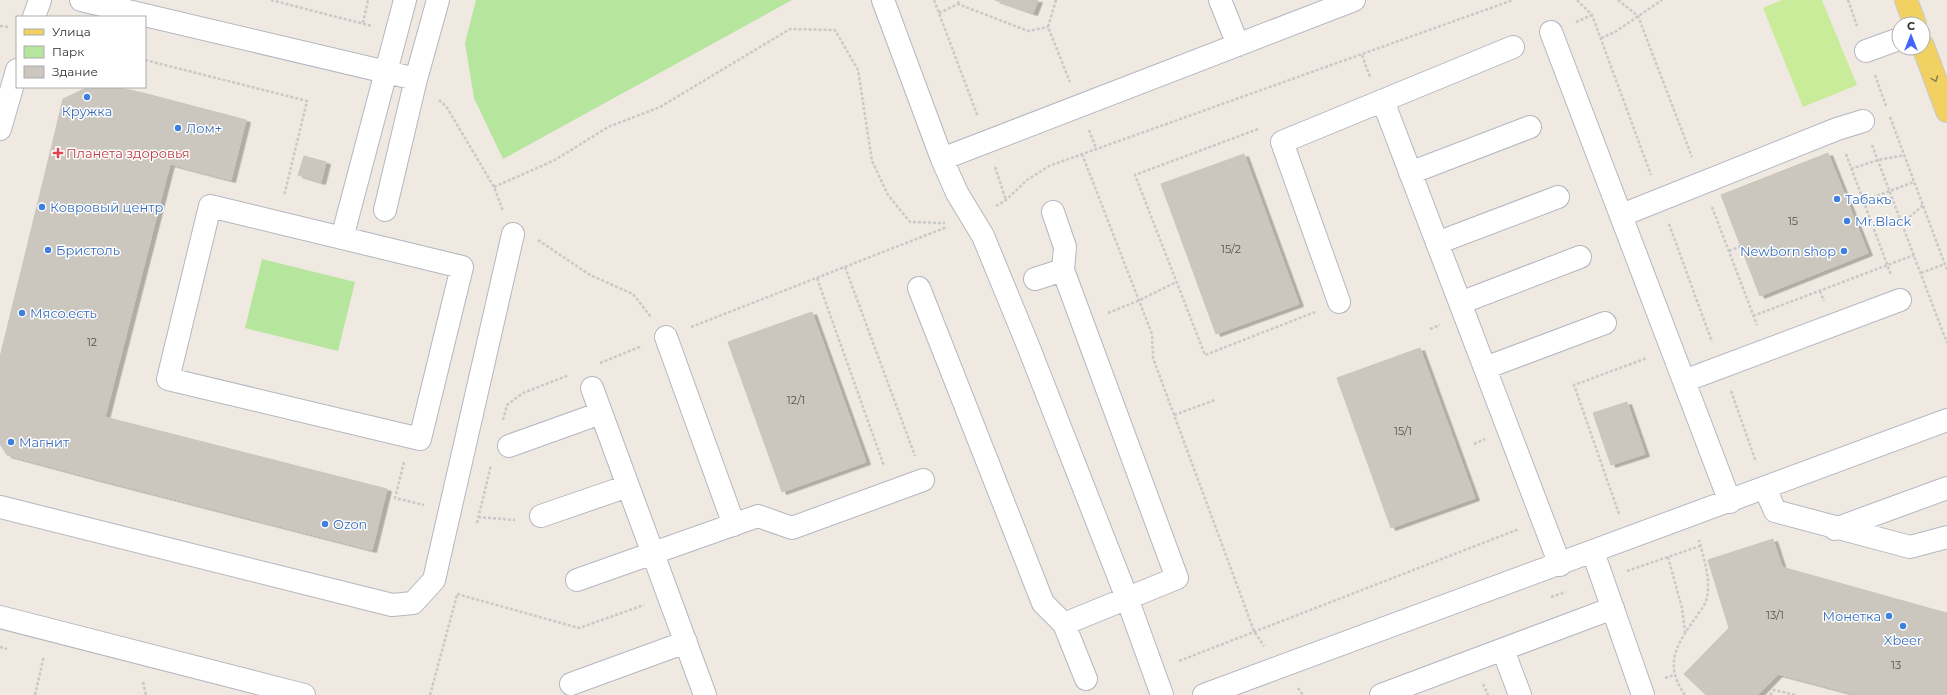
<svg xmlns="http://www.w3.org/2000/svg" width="1947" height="695" viewBox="0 0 1947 695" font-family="Montserrat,sans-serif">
<defs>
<filter id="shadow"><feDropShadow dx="4.5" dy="2.5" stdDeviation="0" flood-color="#0004"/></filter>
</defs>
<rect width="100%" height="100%" fill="#efe9e1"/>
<!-- green -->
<path fill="#b6e59e" d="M476,0H792L503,159L474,98L465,43Z
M262,259L355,282L338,351L245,328Z"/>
<!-- pitch -->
<path fill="#c9ec9a" d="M1782,0H1822L1857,85L1803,107L1763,8Z"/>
<!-- building -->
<path fill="#cbc7bf" stroke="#cbc5ba" filter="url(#shadow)" d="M995,0H1038L1033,13Z
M88,87H117L147,94L129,164L107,159L36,438L107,456L100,480L7,455L0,444V357L53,141L63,99Z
M147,94L246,120L231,180L170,164L105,417L387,489L372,550L100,480L107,456L36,438L107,159L129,164Z
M1828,153L1868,253L1760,296L1721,195Z
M1244,154L1299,304L1216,334L1161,184Z
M304,156L326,162L321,182L298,175Z
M812,312L866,462L782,492L728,342Z
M1420,348L1475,498L1391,528L1337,378Z
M1627,402L1645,454L1611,465L1593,413Z
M1773,539L1795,607L1856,623L1839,690L1778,674L1758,695H1706L1684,674L1729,628L1708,560Z
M1782,567L1932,609L1947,613V615L1919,640L1795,607Z
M1947,615V695H1858L1839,690L1856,623L1919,640Z"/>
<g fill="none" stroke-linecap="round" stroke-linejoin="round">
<defs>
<path id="minor" d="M81,0L416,79
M883,0L942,159L957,193L983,236L1027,343L1127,598L1162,695
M1220,0L1238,45
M34,17L40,0
M1551,32L1730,502
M1866,51L1899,39
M1383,101L1560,565
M0,129L17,70
M942,159L1354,0
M1410,173L1530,127
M210,206L462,267L420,439L168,379Z
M385,210L416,79L438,0
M1053,212L1065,247L1063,270L1177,578L1064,624
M1622,215L1837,129L1863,121
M342,238L405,0
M1437,243L1558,197
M1035,279L1063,270
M919,288L1043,603L1064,624L1086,679
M1339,302L1282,142L1513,47
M1460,303L1580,257
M666,337L734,525
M1485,368L1605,323
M1684,381L1900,300
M592,388L705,695
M509,446L601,413
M1765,488L1775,511L1910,547L1947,537
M0,507L392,605L413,603L434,580L513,234
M541,516L628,486
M1835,529L1947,488
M1593,552L1643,695
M577,580L758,516L792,528L923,480
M0,617L304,695
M1503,650L1520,695
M571,684L686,642
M1204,695L1947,420
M1381,695L1613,608"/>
<path id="major" d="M1906,0L1915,24
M1923,46L1947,111"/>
</defs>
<!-- minor casing -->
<use href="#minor" stroke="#b4b7c1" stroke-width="24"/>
<!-- major casing -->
<use href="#major" stroke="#c9c9c9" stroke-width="24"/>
<!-- path -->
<path stroke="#c9c9c9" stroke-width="2.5" stroke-dasharray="3 2" stroke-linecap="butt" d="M271,0L372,26
M934,0L978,117
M1056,0L1048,27L1070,82
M1577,0L1592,15L1651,175
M1618,0L1638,16L1692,157
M1848,0L1857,26
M958,4L959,0
M939,13L958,4L1028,31L1048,27
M1576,22L1592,15
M363,23L368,0
M0,26L9,27
M1601,38L1615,32L1662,0
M1362,55L1370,77
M145,60L307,101L284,196
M1875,75L1886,106
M439,100L446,106L494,187L503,211
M1890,117L1947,270
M1258,129L1135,175L1205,355L1315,312
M1089,130L1096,148
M1872,145L1947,343
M1082,154L1152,334L1153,358L1254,631L1264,646
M1846,154L1891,275
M995,167L1006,200
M1851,169L1878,160L1905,155
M494,187L555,160L608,127L660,107L790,29L835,30L858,70L872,161L888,195L910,222L945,223
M1863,201L1914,182
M996,206L1006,200L1027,180L1049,166L1513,0
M1712,207L1757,325
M1669,224L1712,342
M1902,224L1923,205
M538,240L590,275L633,294L651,317
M1729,251L1741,246
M845,267L915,456
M1921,273L1945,264
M817,278L884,466
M1820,291L1824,301
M1108,313L1140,300L1176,282
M1753,316L1914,255
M691,327L947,227
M1430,329L1440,325
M600,363L642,346
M1731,391L1756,462
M1174,415L1215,400
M503,420L507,405L523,393L569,375
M1474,444L1485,439
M404,462L395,498L424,505
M1619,514L1574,385L1647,358
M478,517L515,520
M477,523L491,465
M1668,557L1682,608L1685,632
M1627,571L1700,546
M457,594L579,628L644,605
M1551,597L1566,592
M0,647L7,649
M1179,661L1519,529
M1665,678L1674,675
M143,682L146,695
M1483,684L1488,695
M1298,688L1303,695
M35,695L44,656
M430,695L457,595
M1685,695C1663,664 1677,644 1696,617C1699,612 1704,607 1706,601C1712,582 1704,559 1699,540
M1770,695L1774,690L1796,695"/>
<!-- minor -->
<use href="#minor" stroke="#fff" stroke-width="22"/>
<!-- major -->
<use href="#major" stroke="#f2d163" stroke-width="22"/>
</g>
<!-- one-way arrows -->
<defs><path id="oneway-chevron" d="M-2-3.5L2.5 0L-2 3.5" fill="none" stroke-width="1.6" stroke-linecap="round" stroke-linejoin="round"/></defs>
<use stroke="#908048" href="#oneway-chevron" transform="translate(1935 79) rotate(70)"/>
<!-- markers -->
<g fill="#3f7fe0" stroke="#fff" stroke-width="1.5">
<circle cx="87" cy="97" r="4"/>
<circle cx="178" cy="128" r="4"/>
<circle cx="1837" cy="199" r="4"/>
<circle cx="42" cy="207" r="4"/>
<circle cx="1847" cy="221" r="4"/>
<circle cx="48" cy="250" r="4"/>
<circle cx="1844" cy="251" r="4"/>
<circle cx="22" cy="313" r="4"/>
<circle cx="11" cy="442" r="4"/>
<circle cx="325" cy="524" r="4"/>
<circle cx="1889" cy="616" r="4"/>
<circle cx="1903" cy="626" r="4"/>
</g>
<path fill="#e0444e" stroke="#fff" stroke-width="1.5" d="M56 147h4v4h4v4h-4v4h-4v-4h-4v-4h4z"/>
<g text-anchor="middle" stroke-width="3" stroke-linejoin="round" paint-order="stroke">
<!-- number labels -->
<g font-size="11" fill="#555452">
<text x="1793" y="225">15</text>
<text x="1231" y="253">15/2</text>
<text x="92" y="346">12</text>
<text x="796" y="404">12/1</text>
<text x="1403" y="435">15/1</text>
<text x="1775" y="619">13/1</text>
<text x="1896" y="669">13</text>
</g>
<!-- shop labels -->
<g font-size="13" fill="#366cbe" stroke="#fff" text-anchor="start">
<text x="87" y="116" text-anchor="middle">Кружка</text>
<text x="186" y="133">Лом+</text>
<text x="1845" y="204">Табакъ</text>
<text x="50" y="212">Ковровый центр</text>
<text x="1855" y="226">Mr.Black</text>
<text x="56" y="255">Бристоль</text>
<text x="1836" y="256" text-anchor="end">Newborn shop</text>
<text x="30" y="318">Мясо.есть</text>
<text x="19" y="447">Магнит</text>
<text x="333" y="529">Ozon</text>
<text x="1881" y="621" text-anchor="end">Монетка</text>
<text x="1903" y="645" text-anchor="middle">Xbeer</text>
</g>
<!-- health labels -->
<g font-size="13" fill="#be3a42" stroke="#fff" text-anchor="start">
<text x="66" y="158">Планета здоровья</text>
</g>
</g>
<!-- legend -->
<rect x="16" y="16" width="130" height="72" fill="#ffffff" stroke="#ababab"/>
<rect x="24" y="29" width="20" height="6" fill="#f2d163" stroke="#ababab"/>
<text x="52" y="36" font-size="12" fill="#2e2e2e">Улица</text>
<rect x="24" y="46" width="20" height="12" fill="#b6e59e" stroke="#ababab"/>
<text x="52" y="56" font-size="12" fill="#2e2e2e">Парк</text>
<rect x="24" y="66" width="20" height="12" fill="#cbc7bf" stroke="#ababab"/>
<text x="52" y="76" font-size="12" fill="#2e2e2e">Здание</text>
<!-- north arrow -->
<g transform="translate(1911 36)"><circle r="19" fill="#ffffff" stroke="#ababab"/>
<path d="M0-3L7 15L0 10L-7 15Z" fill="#4264fb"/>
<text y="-6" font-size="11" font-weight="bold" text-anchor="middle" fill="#2e2e2e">С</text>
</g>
</svg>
